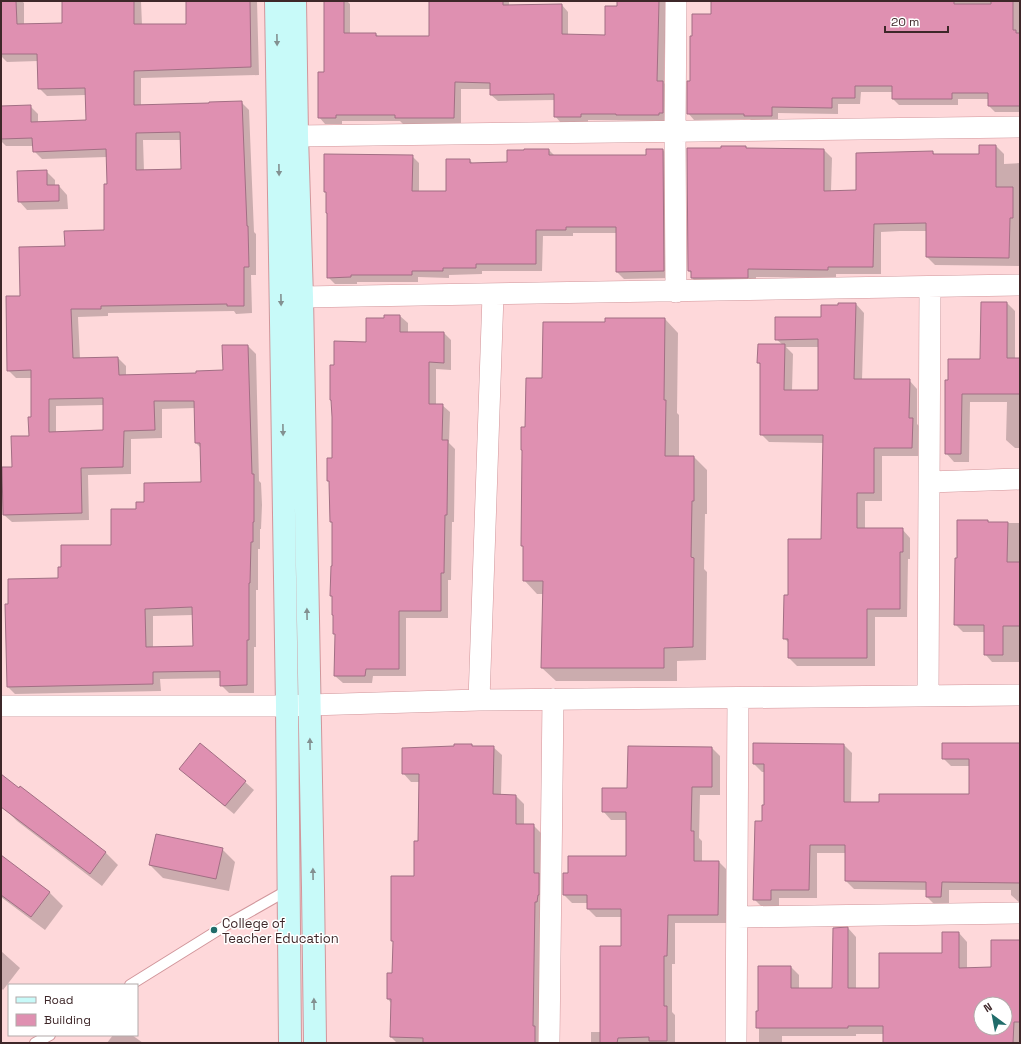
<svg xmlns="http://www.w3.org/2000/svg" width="1021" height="1044" viewBox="0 0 1021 1044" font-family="'Space Grotesk',sans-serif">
<rect width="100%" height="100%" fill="#fed8da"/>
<!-- shadow -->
<path fill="#0003" fill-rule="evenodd" d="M1,1H22L24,3V25L63,24V1H141L142,25H187V1H257L259,75L141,78V106L241,102L249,110L254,232L256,234V275H251L252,313L236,314L234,311L108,313V316L78,317L80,359L118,358L126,366V376L197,374L224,371V346H248L256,354L259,481L261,483L262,505L261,529H260V549H258V590H256V647H254V693H229L221,685V678L160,679L161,691L15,694L8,687L9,605L59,579L112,546L137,510L145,503L202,483L201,448L196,443L195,408L162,409V438L131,439V474L88,475L89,520L12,522L4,515L13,468L30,437L32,418V378H16L8,370L21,297L66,247L105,231L108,185L107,157L42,159L34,151V146H6L1,141V107L30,106L38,114V123L87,121L86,95L47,96L39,88L38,61L7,62L1,56ZM143,140H181L182,170L144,171ZM104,405V431L56,433V406ZM193,615L194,647H153V616Z
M325,1H347L350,4V34H376L379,37H430V1H509V6L562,5L568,12V35L606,36L618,7V1H666L664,83L670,89L666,121L588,120V123H561L555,116V100L498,101L491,95V89H461V124H403L400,121H342V124H325L319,117L325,73Z
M712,1H1020V112H995L989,106V99H958V105H899L893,99V92H861L860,104H838V114L778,113V122L752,121L750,119L694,120L688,113L691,82L712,15Z
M980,146H996L1004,154V164L1020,163V266L935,265L927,257V231H900L881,232V274H836V278L756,277V285L700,286L692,278V274L689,271L746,147L748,149L824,150L832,158L831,191H857L933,152L935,155H980Z
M549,150L555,156H647L663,150L670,157V278L624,279L617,272V233H573V236H543L542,271H482V274L449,275V278L418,277V282H357V284H335L328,277L327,194L325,191L412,156L419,163V192H447L470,160L473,164L508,163Z
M46,171L55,180V186H59L67,195L68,209L27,210L19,201Z
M1007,303L1015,311V359H1020V448H1015L1006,440L1007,402H970L969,462H954L946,453L949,381L981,360Z
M856,304L864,313L862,380H909L917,389V424L921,428L920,456H882V501H865V529H902L910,538V559H908L907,617H875V666H797L789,658V643L784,638L789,596L822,540L824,443L769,442L761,434V365L758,363L783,345L776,339L822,318V306ZM786,347H819V391H792L793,354Z
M385,316H400L408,323V333H444L451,340V370L436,369V405H442L450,412L449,443L455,449L454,522H452L451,580H448V618H406V676H373L372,683H343L335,676L336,634L334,617L333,615V597L331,596L333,524L331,522L330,483L328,480L333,459L332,402L331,400L335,366L367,343L385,319Z
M665,319L678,333L677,413L679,415V457H694L707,470V514H705L704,569L707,572L706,660L677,661V681H556L542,668L544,594H537L524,580V547L522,546L523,451L526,428L543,379L606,323Z
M988,521L989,523H1020V662H992L985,654V632H963L955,624L958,559Z
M1020,743V903L1011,895V890H949V905H935L927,897V890L854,889L846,881V853H817V898H779V907H762L754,899L765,806V772H762L754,764L844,745L852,753L851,803H880L970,795V766H951L943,758Z
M472,745L474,747H493L502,755L501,795L516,796L524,804V825H533L541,833L543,1043H397L391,1037V1003L388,999L393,974L394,943L392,940L415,877L419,842L420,782H411L403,773L455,747Z
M712,748L720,756V795H700L699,838L702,841V862H719L727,870L726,923H675V964H672V1012L675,1015V1043H591V1032H601L622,947V917H596L588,909V903H572L564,895V874H569L627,857V820H611L603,811L628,789Z
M1,775L19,789L20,788L106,853L118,865L102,886L17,821L1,805Z
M189,777L245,782L254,790L234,814Z
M222,849L235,862L229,891L163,878L150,865Z
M1,856L50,893L63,906L45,930L1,897Z
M848,928L856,937V989H880L943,954L959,933L967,942V969L992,968L1020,941V1043H884V1034H856V1036H782V1043H759V1029L757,1027L759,1012L791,967L799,975V989H833ZM981,1004H1005V1028H981Z
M1,951L20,968L3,990L1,988Z
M113,1035H132L143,1043H107Z"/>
<!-- building -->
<path fill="#df90b1" stroke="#a26f84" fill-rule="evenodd" d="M1,1H16L17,24L62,23V1H134V24H186V1H250L251,67L134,71V105L209,103V102L242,101L247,226H248L249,267H244V306H227V304L101,306V309H71L73,358L118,357L119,375L196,373V371L223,370L222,345H248L252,474H254V522H253V542H251L250,583H249V640H247V685L220,686V671L153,672V684L7,687L5,604H8V579L58,578V567H61V545H111V509H136V502H144V483L201,482L200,443H195L194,401H154L155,430L124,431L123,467L81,468L82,513L3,515L2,467H12L11,436H29L28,417H31V370L7,371L6,296H20L19,247L65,246L64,231L104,230V184H107L106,149L33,152L32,138L1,139V106L31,105V122L86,120L85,88L38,89L37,54H1ZM180,132L181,169L136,170V133ZM103,398V430L49,432V399ZM192,607L193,646L146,647L145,609Z
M324,1H344V33H376V36H429V1H503V5L562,4V34L605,35V6H617V1H659L657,81H663V113H659V115H616V114H581V117H554V94L490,95V83L455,82L454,118H395V115H336V118H318V72H324Z
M711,1H954V4H991V1H1013V30H1016V33H1020V106H988V93H952V99H892V86H855V98H832V108L772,107V116H744V114H687V81H690V36H692V14H711Z
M979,145H996V187H1013V218H1010L1009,258L926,257V223L874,224L873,267H828V270L748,269V278H691V271H688L687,148H721V146H746V148L824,149V191L856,190V153L933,151V154H979Z
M524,149H549V155H646V149H663L664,271L616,272V227H566V230H536V264H476V268H443V271H412V275H351V277L327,278V213H326V192H324V154L413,155L412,191H446V159H470V163L507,162V150H524Z
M47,170V185H59V201L18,202L17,171Z
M981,302H1007V358H1020V394H962L961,454H945V380H948V359H980Z
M838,303H856L854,379H910L909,418H913L912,448H874V493H857V528H903V552H900V609H867V658H788V639H783L784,595H788V539H821L823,435H760V363H757L758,344H785L784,390H818V339L775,340V317H821V305H838Z
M384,315H400V332H444V363L429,362V404H443L442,440H448L447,515H445L444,573H441V611H399V669H366L365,676H334L335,634H333V615H332V596H330L331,566H332V522H330L329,481H327V458H332V417L331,400H330V365H334V341L366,342V318H384Z
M605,318H665L664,400H666L665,456H694V501H692L691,557L694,558L693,647L664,648V668H541L543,581H523V546H521L522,450H521V427H525L526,378H542L543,322H605Z
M957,520H988V522H1008L1007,562H1020V626H1003V655H984V625H954L955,558H957Z
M200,743L246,781L225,806L179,769Z
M753,743L844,744V802H879V794H969V759H942V743H1020V883L942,882L941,897H926V882L845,881V845H810L809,890H771V900H753L755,821H762V805H764V764H753Z
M454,744H472V746H494L493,794L516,795V824H534V873H539V895H538L537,902H535L533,1026H535V1043H423V1038L390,1037L391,999H387V973H392L393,941H391V876H414V841H418L419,774H402V748L454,746Z
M628,746L712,747V787H692L691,831H694V861H719L718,915H668L667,956H664V1006H667V1041H649V1037L618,1038L617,1043H600V946H621V909H587V895H563V873H568V856H626V812H602V788H627Z
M1,774L19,788L20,786L106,852L90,874L1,807Z
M156,834L223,848L216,879L149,865Z
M1,855L50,892L31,917L1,895Z
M848,927V988H879V953H942V932H959V968L991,967V940H1020V1022H1014L1013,1043H883V1026H848V1028H756V1011H758V966H791V988H832L833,928ZM981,1004H1005V1028H981Z"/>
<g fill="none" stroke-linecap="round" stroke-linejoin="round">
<defs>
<path id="service" d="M130,985L228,924L288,890
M35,1043L50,1035"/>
<path id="minor" d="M676,1L675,131L676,292
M297,136L1020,127
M302,297L1020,285
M929,482L1020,479
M928,696L930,287
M479,700L493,295
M1,706H287L309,705L479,700L1020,695
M737,917L1020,913
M549,1043L553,699
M736,1043L738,698"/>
<path id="secondary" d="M276,1L287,706L290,1043
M295,1L297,136L302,297L313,888L315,1043"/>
</defs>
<!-- service casing -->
<use href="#service" stroke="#d1969b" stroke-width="12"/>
<!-- minor casing -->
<use href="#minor" stroke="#d1969b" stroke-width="22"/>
<!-- secondary casing -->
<use href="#secondary" stroke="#d1969b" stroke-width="24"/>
<!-- service -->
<use href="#service" stroke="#fff" stroke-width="10"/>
<!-- minor -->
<use href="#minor" stroke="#fff" stroke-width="21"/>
<!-- secondary -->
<use href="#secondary" stroke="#c8faf9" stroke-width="22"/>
</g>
<!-- one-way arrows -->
<defs><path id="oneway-solid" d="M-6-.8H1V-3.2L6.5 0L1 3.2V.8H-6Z"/></defs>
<g fill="#839091">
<use href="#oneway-solid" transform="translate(277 40) rotate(89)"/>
<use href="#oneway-solid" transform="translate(279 170) rotate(89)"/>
<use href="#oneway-solid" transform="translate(281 300) rotate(89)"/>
<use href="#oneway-solid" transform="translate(283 430) rotate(89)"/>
<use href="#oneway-solid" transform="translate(307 614) rotate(-91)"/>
<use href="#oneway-solid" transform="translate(310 744) rotate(-91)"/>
<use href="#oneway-solid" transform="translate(313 874) rotate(-91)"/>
<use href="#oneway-solid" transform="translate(314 1004) rotate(-91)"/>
</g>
<!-- markers -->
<circle fill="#206c6a" stroke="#fff" stroke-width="1.5" cx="214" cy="930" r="4"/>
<g text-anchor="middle" stroke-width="3" stroke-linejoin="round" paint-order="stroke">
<!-- poi labels -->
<g font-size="13" fill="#3e2729" stroke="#fff" text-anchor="start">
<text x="222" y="928">College of<tspan x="222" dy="15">Teacher Education</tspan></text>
</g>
</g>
<!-- border -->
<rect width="1021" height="1044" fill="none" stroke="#3e2729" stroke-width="4"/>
<!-- legend -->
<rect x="8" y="984" width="130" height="52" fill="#ffffff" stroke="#b2a9a9"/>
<rect x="16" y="997" width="20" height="6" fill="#c8faf9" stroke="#b2a9a9"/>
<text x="44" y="1004" font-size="12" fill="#3e2729">Road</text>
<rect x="16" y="1014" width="20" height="12" fill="#df90b1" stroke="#b2a9a9"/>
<text x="44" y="1024" font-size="12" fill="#3e2729">Building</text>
<!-- north arrow -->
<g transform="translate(993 1016) rotate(328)"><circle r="19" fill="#ffffff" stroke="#b2a9a9"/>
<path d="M0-3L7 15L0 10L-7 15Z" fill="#206c6a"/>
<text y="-6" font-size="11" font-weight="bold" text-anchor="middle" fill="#3e2729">N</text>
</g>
<!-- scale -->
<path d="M885 26v6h63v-6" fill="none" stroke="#3e2729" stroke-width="2"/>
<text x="891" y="26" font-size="12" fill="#3e2729" stroke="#ffffff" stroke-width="3" paint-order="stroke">20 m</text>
</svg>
